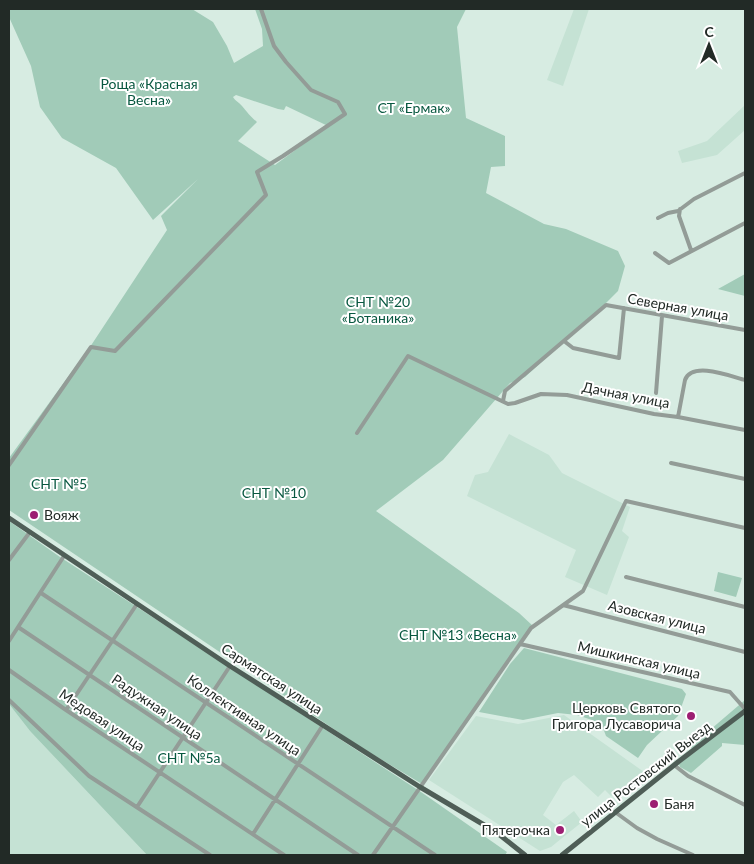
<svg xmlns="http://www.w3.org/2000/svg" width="754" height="864" viewBox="0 0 754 864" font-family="Lato,sans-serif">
<rect width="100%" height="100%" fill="#d7ece2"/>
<!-- built -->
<path fill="#c5e2d4" d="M574,9H589L563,86L547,80Z
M745,105V130L717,155L682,163L678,151L707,141Z
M509,434L549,455L562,473L630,507L622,531L629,537L607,595L565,577L576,550L467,496L475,475L488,472Z
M9,704L30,731L147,855H9Z
M564,715L644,772L611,796L605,790L598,797L574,775L563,782L543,815L556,825L574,811L582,822L551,847L540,851L429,780L476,716L518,724Z"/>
<!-- green -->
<path fill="#a1cbb8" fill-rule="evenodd" d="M9,9H192L213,22L227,46L234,63L263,46L262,29L255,9H466L457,27L466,118L505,136V166L491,167L486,193L544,224L566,229L618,251L625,266L618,291L602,307L525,377L510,383L443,460L376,511L519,613L533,626L422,784L359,746L9,510V458L92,344L167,230L161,216L198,179L153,220L116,168L62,138L40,107L31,66L9,17ZM236,95L278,109L284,110L286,106L328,126L275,165L238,141L257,122C250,116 247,112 242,106C239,102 235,101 233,97Z
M745,274V296L718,289Z
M9,521L60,557L421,792L507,852L505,855H147L30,731L9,704Z
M718,572L742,578L736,597L714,591Z
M524,648L682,689L686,694L678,716L647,745L638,758L606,736L603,728L592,720L577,715L558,713L523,720L479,712L510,664Z
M745,700V708L692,749L690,747Z
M745,713V745L722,743V746L691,773L680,767L679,764Z"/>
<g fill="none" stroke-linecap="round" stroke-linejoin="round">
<!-- minor -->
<path stroke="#939c97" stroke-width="4" d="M680,209L679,216L691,250
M658,218L668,213L678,211L694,199L745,173
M655,253L669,263L745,223
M564,341L573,348L619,358L624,308
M656,393L662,316
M503,401L505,391L606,305L745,330
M678,417L685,380C692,361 730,376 745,380
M357,433L408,356L508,404L515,403L541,394L567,395L654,414L678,417L745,430
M671,463L745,479
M9,465L91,347L115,351L266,195L257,172L283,156L345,114L338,102L311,90L286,62L274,46L261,9
M9,560L30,532
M626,577L745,607
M41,593L435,855
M563,605L745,652
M18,627L358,855
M9,641L64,556
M520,644L730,692L745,709
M9,670L66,710L284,855
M9,700L89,776L210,855
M66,710L137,604
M674,765L688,776L745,805
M137,807L230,666
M615,812L637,828L657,839L693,855
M253,834L323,725
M373,855L531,628L583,591L626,501L745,528"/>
<!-- major -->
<path stroke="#4f5e57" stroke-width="5" d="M9,518L230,666L420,787L496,832L525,855
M562,855L678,762L745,711"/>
</g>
<!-- markers -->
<g fill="#9d1e72" stroke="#fff" stroke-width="2">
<circle cx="34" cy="515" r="5"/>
<circle cx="691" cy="716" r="5"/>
<circle cx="654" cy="804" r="5"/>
<circle cx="560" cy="830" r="5"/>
</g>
<g text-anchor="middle" stroke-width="4" stroke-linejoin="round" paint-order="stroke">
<!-- park labels -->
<g font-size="14" fill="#085840" stroke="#fff">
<text x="149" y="89">Роща «Красная<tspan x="149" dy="16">Весна»</tspan></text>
<text x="414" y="113">СТ «Ермак»</text>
<text x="378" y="307">СНТ №20<tspan x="378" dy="16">«Ботаника»</tspan></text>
<text x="59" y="489">СНТ №5</text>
<text x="274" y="498">СНТ №10</text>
<text x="458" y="640">СНТ №13 «Весна»</text>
<text x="189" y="763">СНТ №5а</text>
</g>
<!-- street labels -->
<g font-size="14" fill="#222a26" stroke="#fff">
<text transform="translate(678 307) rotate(10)" y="5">Северная улица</text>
<text transform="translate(626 395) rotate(11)" y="5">Дачная улица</text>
<text transform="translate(657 617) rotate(14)" y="5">Азовская улица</text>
<text transform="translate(639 660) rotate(13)" y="5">Мишкинская улица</text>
<text transform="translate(272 679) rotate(33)" y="5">Сарматская улица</text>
<text transform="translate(157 707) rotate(34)" y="5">Радужная улица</text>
<text transform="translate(244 715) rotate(34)" y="5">Коллективная улица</text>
<text transform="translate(102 720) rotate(34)" y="5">Медовая улица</text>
<text transform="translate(646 774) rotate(-38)" y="5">улица Ростовский Выезд</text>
</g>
<!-- poi labels -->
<g font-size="14" fill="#222a26" stroke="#fff" text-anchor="start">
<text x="44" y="520">Вояж</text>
<text x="681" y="713" text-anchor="end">Церковь Святого<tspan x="681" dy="16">Григора Лусаворича</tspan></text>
<text x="664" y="809">Баня</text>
<text x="550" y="835" text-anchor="end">Пятерочка</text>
</g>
</g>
<!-- border -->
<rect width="754" height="864" fill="none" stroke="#222a26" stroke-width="20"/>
<!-- north arrow -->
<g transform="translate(709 45)" stroke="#ffffff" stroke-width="4" paint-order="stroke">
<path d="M0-4L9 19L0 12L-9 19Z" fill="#222a26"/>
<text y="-8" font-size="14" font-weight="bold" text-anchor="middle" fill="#222a26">С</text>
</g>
</svg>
